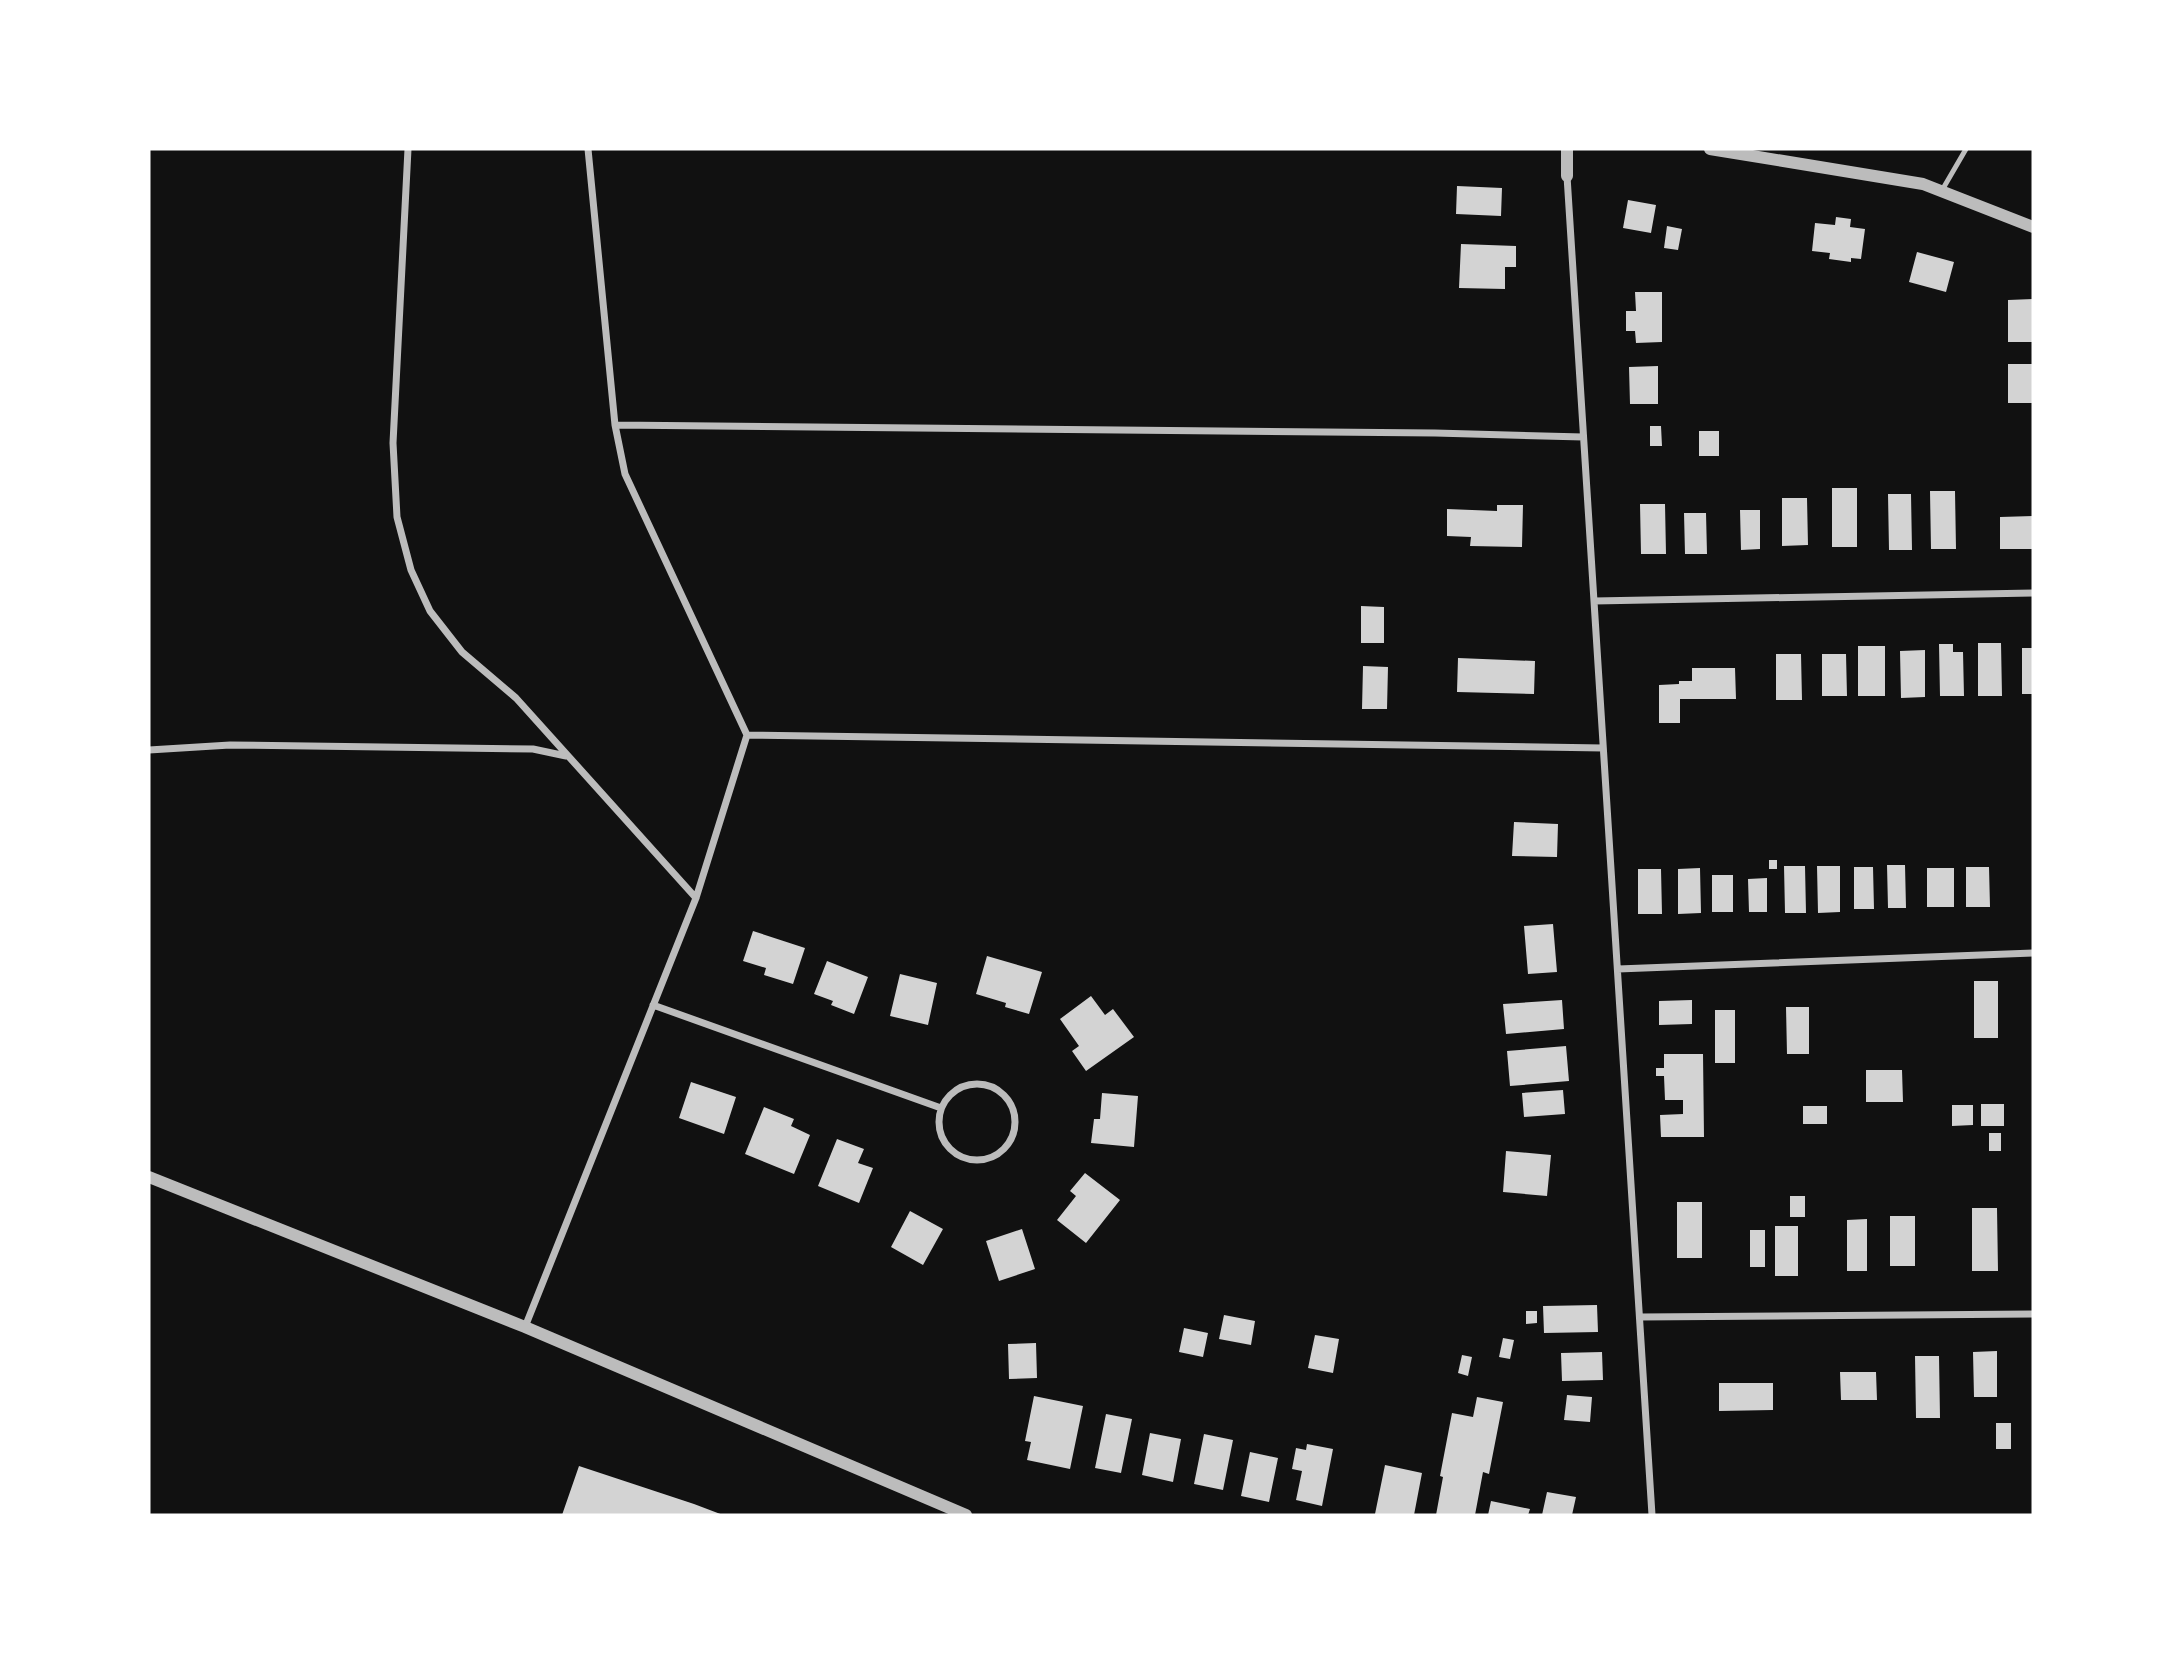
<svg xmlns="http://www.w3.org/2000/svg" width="2182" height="1664" viewBox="0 0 2182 1664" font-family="'Titillium Web',sans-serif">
<rect width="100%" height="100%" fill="#111"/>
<!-- building -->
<path fill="#d3d3d3" d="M1457,186L1502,188L1501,216L1456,214Z
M1628,200L1656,205L1651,233L1623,228Z
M1836,217L1851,219L1850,227L1865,229L1861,259L1851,258V262L1829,259L1830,253L1812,251L1815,223L1835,225Z
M1667,226L1682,229L1678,250L1664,248Z
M1461,244L1516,246V267H1505V289L1459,288Z
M1917,252L1954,262L1946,292L1909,282Z
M1635,292H1662V342L1636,343L1635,331H1626V311H1636Z
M2033,299V342H2008V300Z
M2008,364H2033V403H2008Z
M1658,366V404H1630L1629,367Z
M1650,426H1661L1662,446H1650Z
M1699,431H1719V456H1699Z
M1832,488H1857V547H1832Z
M1930,491H1955L1956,549H1931Z
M1888,494H1911L1912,550H1889Z
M1782,498H1807L1808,545L1782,546Z
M1640,504H1665L1666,554H1641Z
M1497,505H1523L1522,547L1470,546L1471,537L1447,536V509L1497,511Z
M1740,510H1760V549L1741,550Z
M1684,513H1706L1707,554H1685Z
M2033,516V549H2000V517Z
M1361,606L1384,607V643H1361Z
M1978,643H2001L2002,696H1978Z
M1939,644H1953V652H1963L1964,696H1940Z
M1858,646H1885V696H1858Z
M2022,648H2033V694H2022Z
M1925,650V697L1901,698L1900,651Z
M1776,654H1801L1802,700H1776Z
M1822,654H1846L1847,696H1822Z
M1458,658L1535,661L1534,694L1457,692Z
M1363,666L1388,667L1387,709H1362Z
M1692,668H1735L1736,699H1680V723H1659V685L1679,684V681H1692Z
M1514,822L1558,824L1557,857L1512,856Z
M1769,860H1777V869H1769Z
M1887,865H1905L1906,908H1888Z
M1784,866H1805L1806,913H1785Z
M1817,866H1840V912L1818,913Z
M1854,867H1873L1874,909H1854Z
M1966,867H1989L1990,907H1966Z
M1700,868L1701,913L1678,914V869Z
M1927,868H1954V907H1927Z
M1638,869H1661L1662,914H1638Z
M1712,875H1733V912H1712Z
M1767,878V912H1749L1748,879Z
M1553,924L1557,972L1528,974L1524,926Z
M753,931L805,948L793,984L764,975L766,968L743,961Z
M987,956L1042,972L1029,1014L1005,1007L1006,1003L976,994Z
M827,961L868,977L854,1014L831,1005L833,1001L814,994Z
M900,974L937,983L928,1025L890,1016Z
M1974,981H1998V1038H1974Z
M1091,996L1105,1015L1113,1009L1134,1037L1086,1071L1072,1051L1079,1046L1060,1019Z
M1562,1000L1564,1029L1506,1034L1503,1004Z
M1692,1000V1024L1659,1025V1001Z
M1786,1007H1809V1054H1787Z
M1715,1010H1735V1063H1715Z
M1566,1046L1569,1081L1510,1086L1507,1051Z
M1664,1054H1703L1704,1137H1661L1660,1115L1683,1114V1100H1665L1664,1076H1656V1068H1664Z
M1866,1070H1902L1903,1102H1866Z
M691,1082L736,1097L724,1134L679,1118Z
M1563,1090L1565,1114L1524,1117L1522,1093Z
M1102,1093L1138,1096L1134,1147L1091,1143L1094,1119H1100Z
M1981,1104H2004V1126H1981Z
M1952,1105H1973V1125L1952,1126Z
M1803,1106H1827V1124H1803Z
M764,1107L794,1119L791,1126L810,1135L794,1174L745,1154Z
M1989,1133H2001V1151H1989Z
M837,1139L864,1149L858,1163L873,1168L859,1203L818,1186Z
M1506,1151L1551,1155L1547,1196L1503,1192Z
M1085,1173L1120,1200L1086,1243L1057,1220L1076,1196L1070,1191Z
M1790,1196H1805V1217H1790Z
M1677,1202H1702V1258H1677Z
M1972,1208H1997L1998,1271H1972Z
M910,1211L943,1229L923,1265L891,1247Z
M1890,1216H1915V1266H1890Z
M1867,1219V1271H1847V1220Z
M1775,1226H1798V1276H1775Z
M1022,1229L1035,1269L999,1281L986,1241Z
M1750,1230H1765V1267H1750Z
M1597,1305L1598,1332L1544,1333L1543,1306Z
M1526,1311H1537V1323L1526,1324Z
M1224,1315L1255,1321L1251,1345L1219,1339Z
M1184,1328L1208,1333L1203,1357L1179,1352Z
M1315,1335L1339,1339L1333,1373L1308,1368Z
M1503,1338L1514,1340L1510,1359L1499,1357Z
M1036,1343L1037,1378L1009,1379L1008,1344Z
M1997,1351V1397H1974L1973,1352Z
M1602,1352L1603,1380L1562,1381L1561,1353Z
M1462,1355L1472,1357L1468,1376L1458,1373Z
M1915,1356H1939L1940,1418H1916Z
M1840,1372H1876L1877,1400H1841Z
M1719,1383H1773V1410L1719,1411Z
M1567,1395L1592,1397L1590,1422L1564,1420Z
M1034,1396L1083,1406L1070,1469L1027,1460L1031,1442L1025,1441Z
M1477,1397L1503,1402L1489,1474L1483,1472L1475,1515H1436L1443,1477L1440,1476L1452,1413L1473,1417Z
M1106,1414L1132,1419L1121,1473L1095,1468Z
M1996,1423H2011V1449H1996Z
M1150,1433L1181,1439L1173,1482L1142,1475Z
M1204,1434L1233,1440L1223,1490L1194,1484Z
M1307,1444L1333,1449L1322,1506L1296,1500L1302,1471L1292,1469L1296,1448L1306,1450Z
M1250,1452L1278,1458L1269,1502L1241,1496Z
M1385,1465L1422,1473L1414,1515L1375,1514Z
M579,1466L694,1504L723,1515H562Z
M1547,1492L1576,1497L1572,1515H1542Z
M1491,1501L1530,1509L1528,1515H1488Z"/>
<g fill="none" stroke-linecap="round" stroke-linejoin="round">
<!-- service -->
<path stroke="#bcbcbc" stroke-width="5" d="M1941,192L1966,149"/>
<!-- minor -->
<path stroke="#bcbcbc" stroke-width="7" d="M408,149L393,443L397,517L411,570L430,611L462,652L516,698L696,898
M1567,176L1652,1515
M615,425L1435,433L1583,437
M1594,601L2033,593
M747,735L1603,748
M149,750L230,745L533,749L566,756
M1618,969L2033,953
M653,1005L941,1108
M939 1122a38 38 0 1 1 76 0a38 38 0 1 1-76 0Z
M1640,1317L2033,1314
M525,1327L696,898L747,735L625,474L615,425L588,149"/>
<!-- tertiary -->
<path stroke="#bcbcbc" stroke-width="12" d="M1710,149L1923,184L2033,227
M1567,176V149
M149,1177L525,1327L966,1515"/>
</g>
<!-- border -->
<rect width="2182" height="1664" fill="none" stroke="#ffffff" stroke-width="301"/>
</svg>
